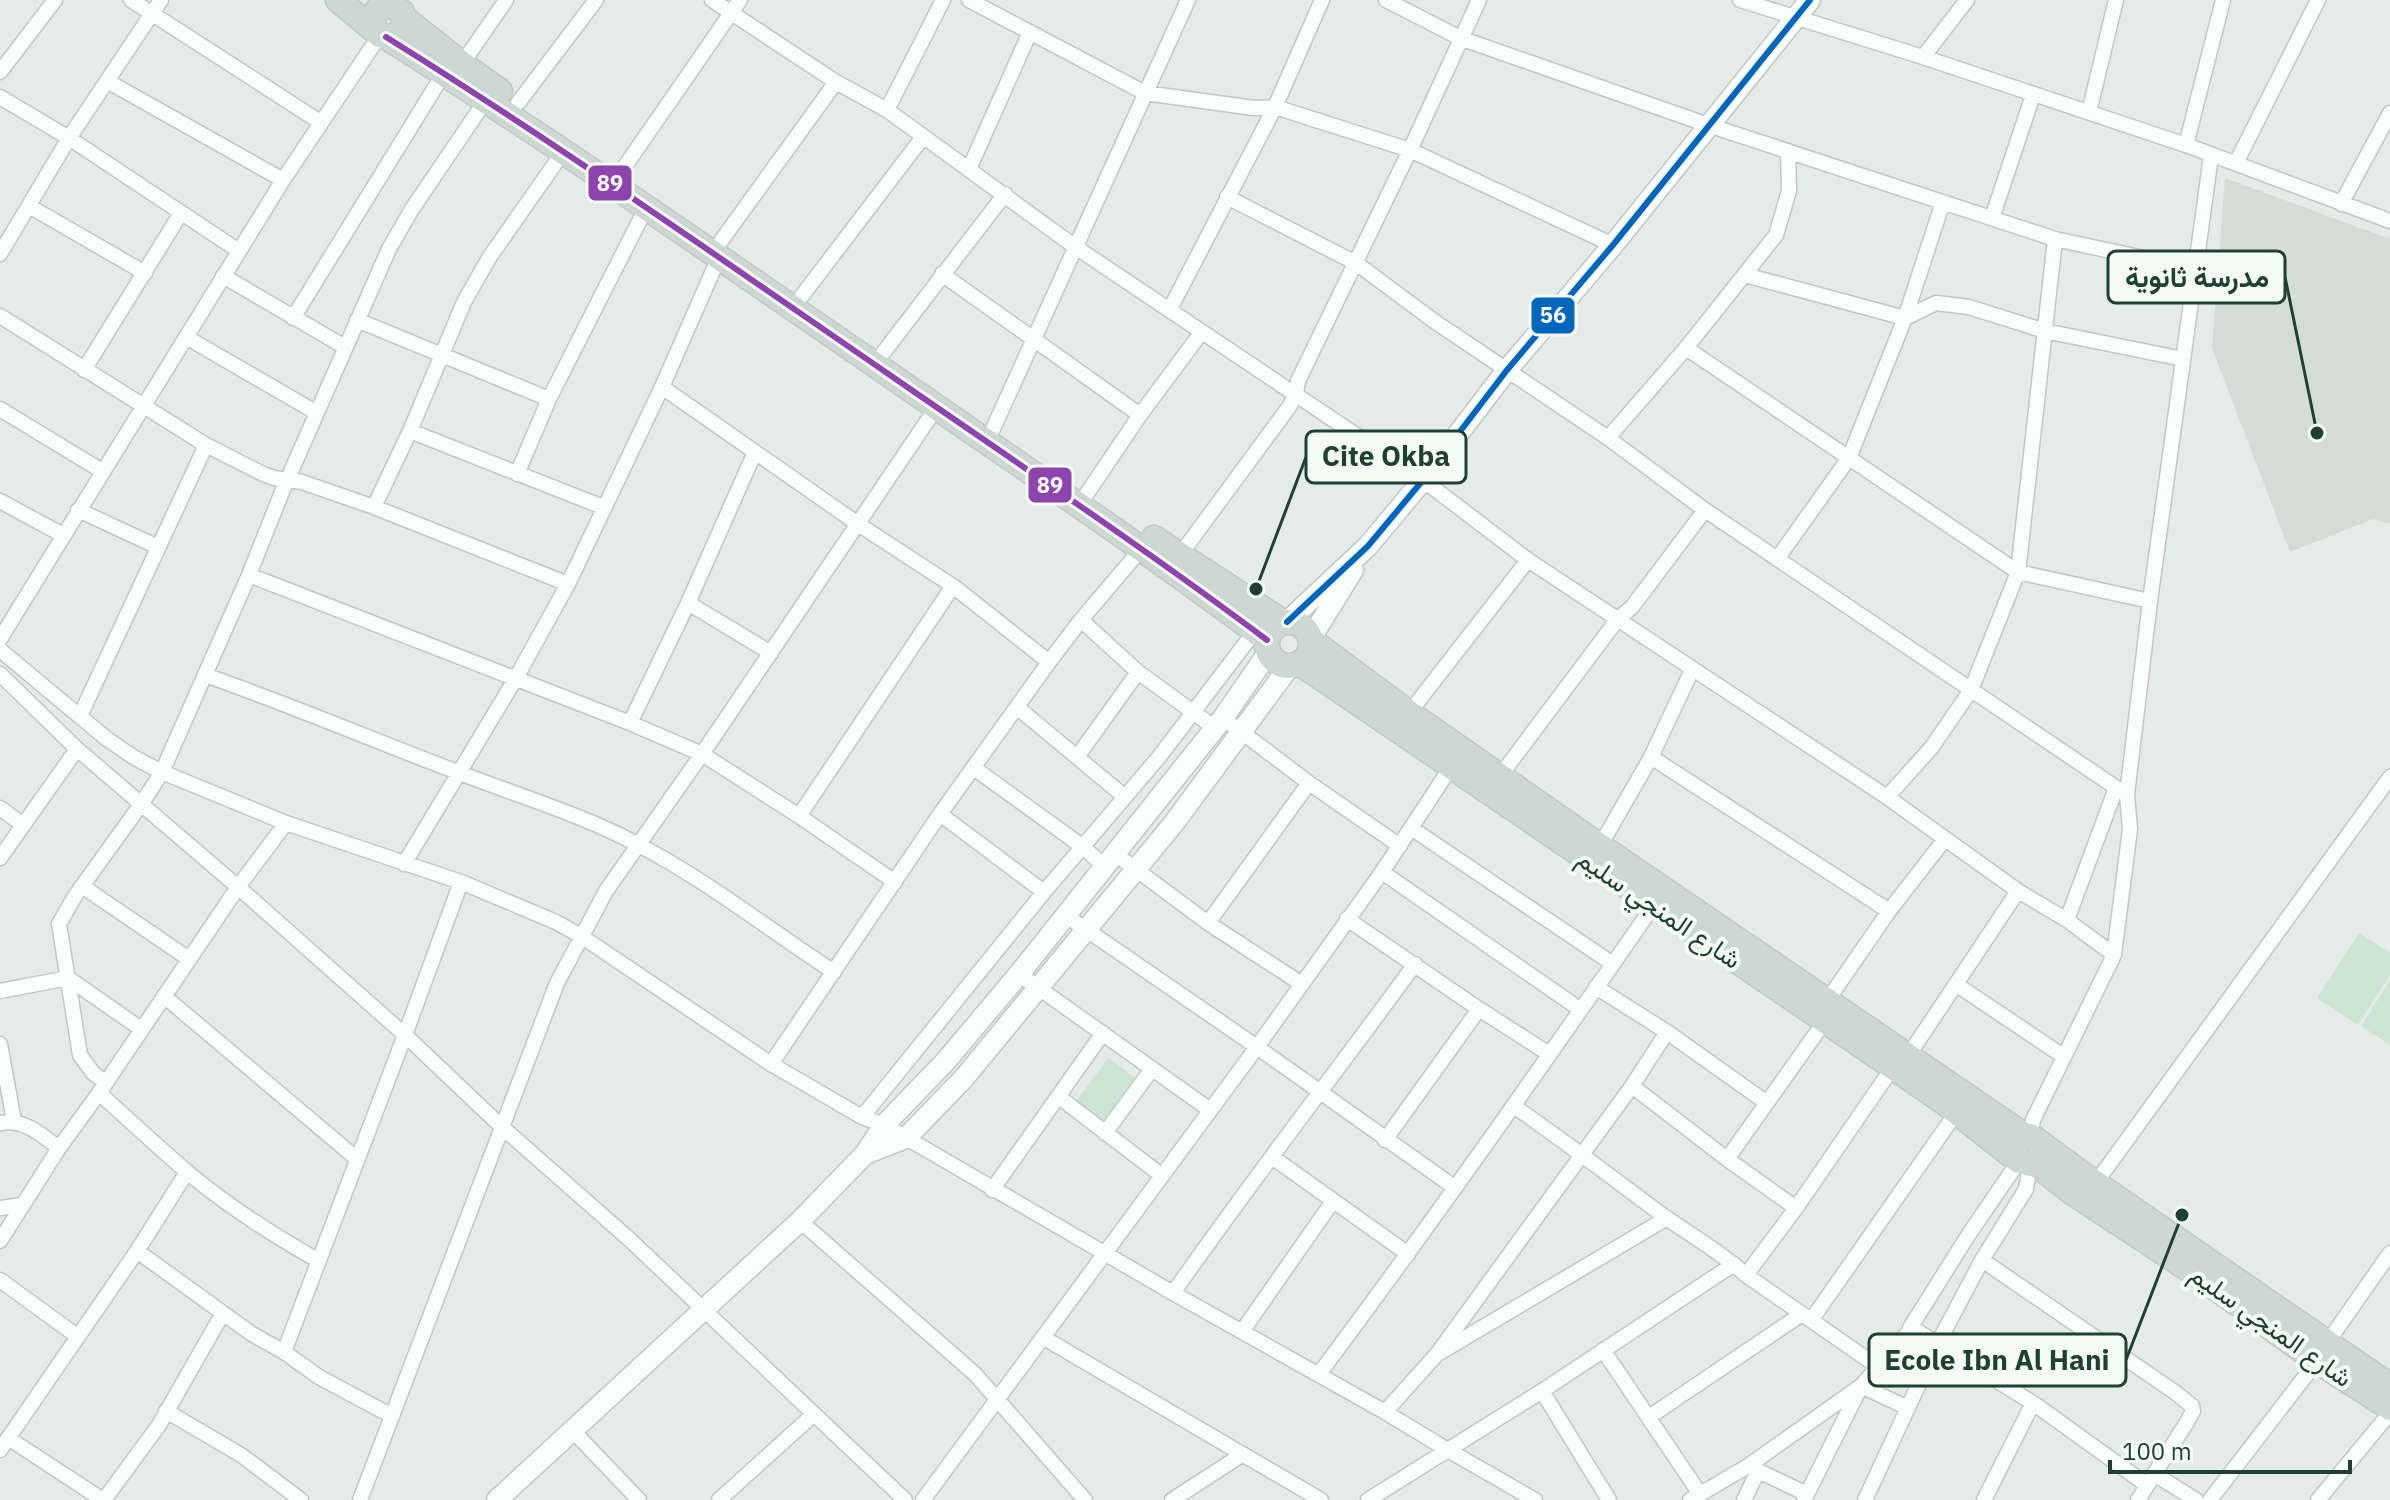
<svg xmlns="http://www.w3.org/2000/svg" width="2390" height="1500" viewBox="0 0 2390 1500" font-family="'IBM Plex Sans',Vazirmatn,sans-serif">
<rect width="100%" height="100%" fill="#e5ebe8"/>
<!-- built -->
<path fill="#d3dcd7" d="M2225,178L2390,239V524L2373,519L2290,552L2212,348Z"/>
<!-- green -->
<path fill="#cee4d3" d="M2359,933L2390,953V975L2358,1025L2317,998Z
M2390,980V1045L2361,1026Z
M1108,1058L1137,1079L1104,1125L1075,1103Z"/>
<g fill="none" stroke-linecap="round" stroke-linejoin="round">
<defs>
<path id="street" d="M131,0L320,122
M712,0L836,82L887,110L1074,246L1423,480L1528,560L1887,797L2018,891L2067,920L2114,955
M969,0L1145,93L1254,108L1275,107L1410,150L1613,245
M1386,0L1460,38L1711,126L2055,239L2195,269
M1740,0L1923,57L2186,145L2390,221
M1923,57L1967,0
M462,64L506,0
M0,72L55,0
M107,81L283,180
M0,97L69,138L239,251
M518,103L596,0
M887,110L943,0
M2089,112L2116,0
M2186,145L2223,0
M2236,163L2318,0
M969,169L1030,32
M621,172L740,0
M1227,197L1356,263L1434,321L1608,438L1705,510L2127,795
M2341,204L2390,113
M29,206L145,273
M1992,218L2033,95
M721,241L836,82
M0,254L69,138L161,0
M942,274L1140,415
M1745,275L1905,318L1936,303L1969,307L2045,331L2183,359
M223,276L345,347
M801,297L923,137
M1170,309L1275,107L1322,0
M0,316L206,445L263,474L274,478L302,482L374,507L568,584
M293,318L444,73
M357,320L549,399
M186,337L317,413
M1686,348L2018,572L2150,601
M883,353L1005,194
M84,370L181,213
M662,387L858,524L953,586L1049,662
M0,409L102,471
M410,431L603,507
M992,431L1188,0
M1608,438L1686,348L1776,235L1789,191L1788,151
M517,474L549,399L646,208
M1086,495L1140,415L1201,333
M0,501L63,535
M374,507L410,431L464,302L489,258L563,152
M78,510L158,547
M1180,555L1289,407L1296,394L1298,381L1410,150L1479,0
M1777,559L1849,458L1905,318L1943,202
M249,575L630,723L702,754L799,816L895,882
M688,603L771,653
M1081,620L1138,672L1215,728
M0,639L283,180L380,35
M0,650L107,739L135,758L162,772L286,823L461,882L556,922L581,936L771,1064L862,1117L884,1125L1173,1293L1385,1412L1446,1449L1535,1500
M0,674L77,749L238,887L405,1035L503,1128L629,1239L905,1500
M205,675C291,705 375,741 460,773C519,796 580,814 635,843C705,879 768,929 834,972
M1018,708L1125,797
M1409,713L1528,560
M80,716L206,445
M1223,718L1309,783
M630,723L688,603L755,452
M1077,757L1138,672
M1651,757L1889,911
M974,768L1083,847L1103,865
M1500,776L1617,620L1632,607L1705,510
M1887,797L1932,747L1971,690L2018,572L2055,239
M0,808L23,825
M940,814L1044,892
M799,816L953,586
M1411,828L1613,964
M1600,846L1651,757L1692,670
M1114,853L1208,923L1302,984
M0,858L77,749
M404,864L516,678L568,584L662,387L719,257
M1382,872L1581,1010
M82,886L189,959
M1065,915L1257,1047L1454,1187
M1347,919L1479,1009L1549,1054
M2067,920L2116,788
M1208,923L1309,783L1400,846
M1019,974L1210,1110
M1957,985L2063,1056
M1596,987L1667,1032L1767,1103
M0,991L68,978L141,1029
M164,996L357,1159
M1827,1001L1889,911L1945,839
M0,1044L14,1121
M1908,1056L2018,891
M771,1064L940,814L1049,662L1081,620L1142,548
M106,1083L93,1073L80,1055L59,924L75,896L142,803L162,772L249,575L282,492L389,249L412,209L486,100
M1632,1086L1727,1159L1796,1208
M99,1093C128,1119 157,1146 186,1171C227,1206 273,1235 319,1261
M1059,1097L1161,1175
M1515,1107C1566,1142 1615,1180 1665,1217C1692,1236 1721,1252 1746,1275L1877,1366
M862,1117L1044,892L1159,757L1255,631
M0,1123C25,1119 40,1134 59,1148
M1105,1133L1152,1069
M2030,1136L2033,1120L2114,955L2130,829L2127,795L2150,601L2211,156
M1385,1140L1479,1009
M1272,1157L1408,1254
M1727,1159L1825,1021
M2095,1184L2390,777
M992,1190L1103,1033
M0,1208L22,1205
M800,1221L975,1374L1085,1500
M0,1241L59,1148L99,1093L238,887L286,823
M137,1251L252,1334L284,1352L319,1377L392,1416
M1982,1260L2176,1393L2192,1406L2193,1411L2187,1422L2138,1500
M1746,1275L1796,1208L1893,1067
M0,1280L77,1336
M1173,1293C1251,1181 1335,1074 1415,964
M1812,1319L1956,1113
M1910,1328L1969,1234L2019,1161
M1243,1330L1333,1201
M1044,1338L1321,1500
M2327,1343L2390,1253
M1603,1350L1700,1494
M284,1352L405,1035L461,882
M1441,1352L1667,1218
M1319,1374C1434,1220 1544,1063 1654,905
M1542,1391L1609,1500
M166,1411L241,1455L301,1500
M1385,1412L1437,1354L1632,1086L1667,1032
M1649,1417L1802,1314
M572,1430L639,1500
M8,1438L103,1500
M0,1450L137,1251L187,1172
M1748,1466L1807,1494L1804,1500
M2154,1474L2196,1500
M1807,1494L1861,1386L1908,1408
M104,1500L159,1425L223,1313
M360,1500L557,983L606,891L702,754L936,408
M719,1500L814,1414
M923,1500L1257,1047L1382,872L1451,767
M1172,1500L1243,1454
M1368,1500L1542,1391L1734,1264
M1690,1500L1748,1466L1861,1386L1912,1328L2033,1403L2147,1485
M1744,1500L1758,1471
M1865,1500L1938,1343L1982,1260L2026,1189L2030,1164
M1984,1500L2033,1403
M2210,1500L2317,1361
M2318,1500L2390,1413"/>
<path id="secondary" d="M1287,622L1368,546L1423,480L1507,370L1613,245L1810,0
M1311,638L1353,570
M865,1154L906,1138L964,1078L1174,823L1289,667
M497,1500L800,1221L865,1154L884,1125L945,1062L1019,974L1223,718L1268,653"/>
<path id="primary" d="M338,0L380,35C396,41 408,29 402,12L391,5L379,8L372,18L375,30
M404,18L462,64L500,91
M386,37C556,143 721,259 887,373C1014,461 1143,547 1267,640
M1154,538L1283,622
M1267 644a22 22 0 1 1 44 0a22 22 0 1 1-44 0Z
M1312,641L1409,713L1600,846L2025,1136
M1301,664L1893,1067L1945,1103L2019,1161L2030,1164L2038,1159C2043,1149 2041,1141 2030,1136L2020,1138L2014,1147L2016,1157
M2039,1142L2085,1176L2390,1386
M2033,1162L2073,1193L2199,1276L2317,1361L2390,1408"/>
</defs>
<!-- street casing -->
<use href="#street" stroke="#c2c8c5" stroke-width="17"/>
<!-- secondary casing -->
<use href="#secondary" stroke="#c0c9c5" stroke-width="23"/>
<!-- primary casing -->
<use href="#primary" stroke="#c1cac7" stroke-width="27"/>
<!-- street -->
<use href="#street" stroke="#fbfcfc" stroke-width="14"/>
<!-- secondary -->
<use href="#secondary" stroke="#fbfcfc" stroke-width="20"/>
<!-- primary -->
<use href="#primary" stroke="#cdd7d3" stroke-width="24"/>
<defs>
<path id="bus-1" d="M386,37C556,143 721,259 887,373C1014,461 1143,547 1267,640"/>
<path id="bus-2" d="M1287,622L1368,546L1423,480L1507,370L1613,245L1810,0"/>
</defs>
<!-- bus-1 casing -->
<use href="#bus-1" stroke="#f4faf6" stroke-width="12"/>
<!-- bus-2 casing -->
<use href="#bus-2" stroke="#f4faf6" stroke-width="12"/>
<!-- bus-1 -->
<use href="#bus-1" stroke="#8e44ad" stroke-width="6"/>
<!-- bus-2 -->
<use href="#bus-2" stroke="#0065bd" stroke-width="6"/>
</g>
<g text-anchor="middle" stroke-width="8" stroke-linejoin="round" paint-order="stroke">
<!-- street labels -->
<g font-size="26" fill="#214034" stroke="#f4faf6">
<text transform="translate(1659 909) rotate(34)" y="9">شارع المنجي سليم</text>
<text transform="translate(2271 1326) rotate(35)" y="9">شارع المنجي سليم</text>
</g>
</g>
<!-- callouts -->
<path fill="none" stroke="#214034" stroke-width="3" d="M2317 433L2285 277M1256 589L1306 457M2182 1215L2126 1360"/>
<g fill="#214034" stroke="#f4faf6" stroke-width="3">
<circle cx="2317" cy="433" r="8"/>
<circle cx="1256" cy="589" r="8"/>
<circle cx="2182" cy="1215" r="8"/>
</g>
<g fill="#f4faf6" stroke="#214034" stroke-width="3">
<rect x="2108" y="251" width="177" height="52" rx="8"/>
<rect x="1306" y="431" width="160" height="52" rx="8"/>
<rect x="1869" y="1334" width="257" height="52" rx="8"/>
</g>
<g font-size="28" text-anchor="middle" font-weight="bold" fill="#214034">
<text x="2197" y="287">مدرسة ثانوية</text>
<text x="1386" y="466">Cite Okba</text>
<text x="1997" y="1370">Ecole Ibn Al Hani</text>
</g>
<g stroke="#f4faf6" stroke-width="3">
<rect x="587" y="164" width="46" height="38" rx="8" fill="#8e44ad"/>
<rect x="1530" y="296" width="46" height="39" rx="8" fill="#0065bd"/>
<rect x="1027" y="466" width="46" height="38" rx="8" fill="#8e44ad"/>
</g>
<g font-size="22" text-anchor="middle" font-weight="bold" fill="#fff">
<text x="610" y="191">89</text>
<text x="1553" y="323">56</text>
<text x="1050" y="493">89</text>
</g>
<!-- scale -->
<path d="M2110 1460v12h240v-12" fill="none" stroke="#214034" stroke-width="4"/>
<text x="2122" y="1460" font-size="24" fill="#214034" stroke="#f4faf6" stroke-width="6" paint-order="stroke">100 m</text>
</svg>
